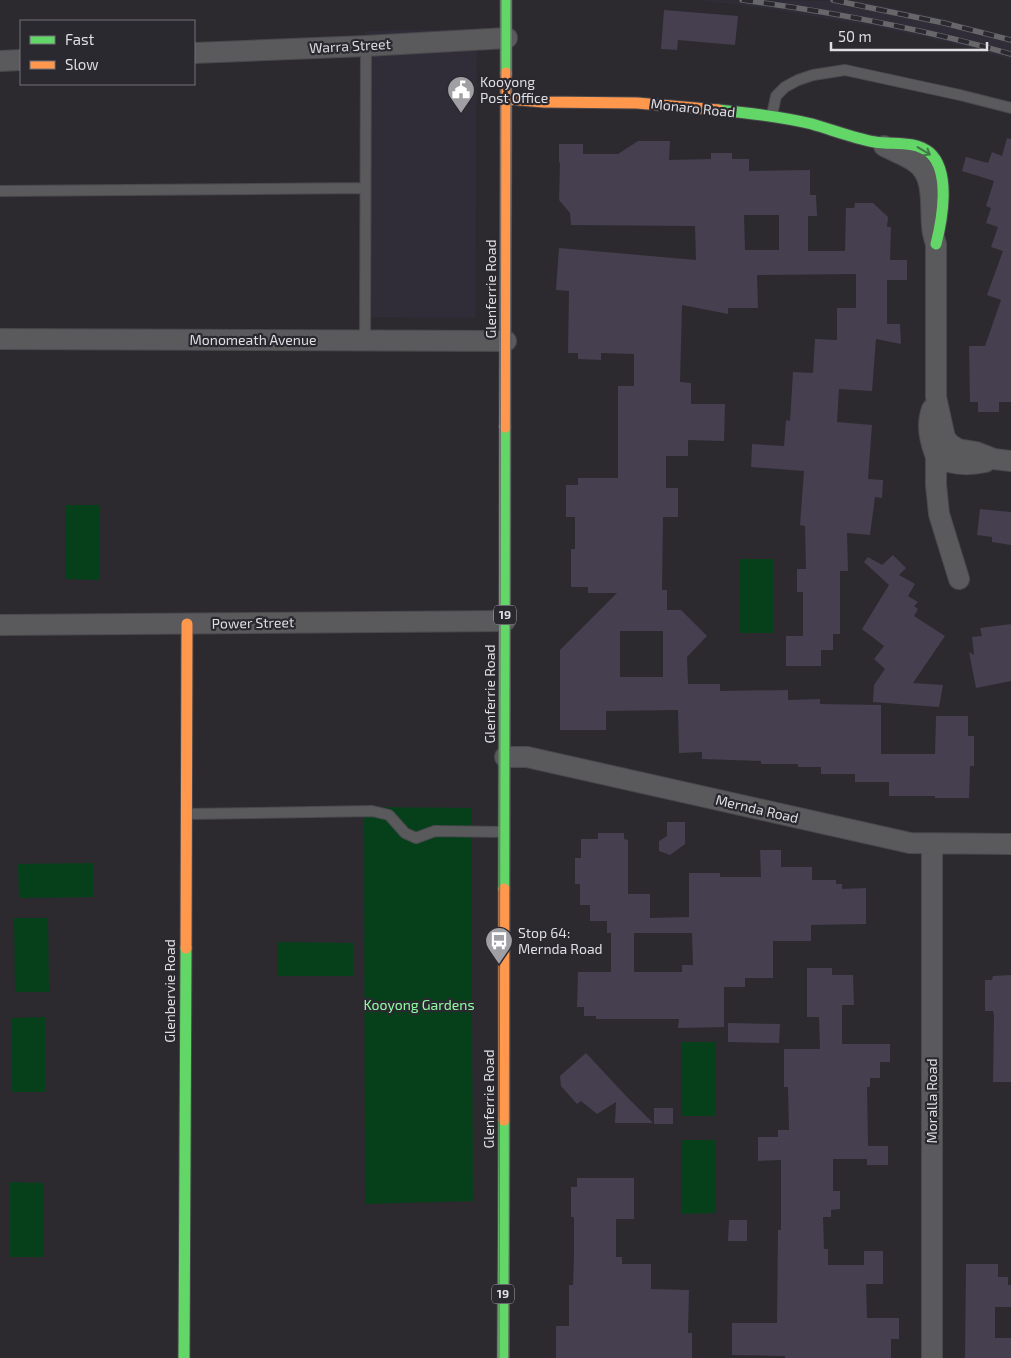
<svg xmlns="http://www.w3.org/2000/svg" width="1011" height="1358" viewBox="0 0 1011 1358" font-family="'Exo 2',sans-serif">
<rect width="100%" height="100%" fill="#2c2a2f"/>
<!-- built -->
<path fill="#302d39" d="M697,0L860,1L932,16L1011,36V59L942,41L867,25L758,7Z
M477,29L475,318L360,317L365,31Z"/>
<!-- green -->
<path fill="#06401b" d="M65,505H99V580L65,579Z
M739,559H773V633H739Z
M364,807L471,808L473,1201L365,1204Z
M93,863V897L19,898L18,864Z
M14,918H48L49,992H15Z
M278,942L353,943V976H278Z
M45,1017V1092H11V1018Z
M682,1042H715L716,1116H681Z
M682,1140H716L715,1213L681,1214Z
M10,1182L44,1183V1257H10Z"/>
<!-- building -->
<path fill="#453f50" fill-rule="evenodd" d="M664,10L738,16L735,45L678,40L677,50L661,49Z
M1007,138L1011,139V402H999V412H978V402H970L969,346H985L1001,300L987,295L1003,251L991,247L998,227L986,223L991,208L986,206L994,181L962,171L966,157L988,163L992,152L1002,156Z
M638,141H670L669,160L711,159V153H732V159H749V171L810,170V195H816L817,216H808V251H845L846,208H854L855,203H873L888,217L887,227H891L890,260H907V280H887V324H900L901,344L876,339L872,391L839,389L837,422L872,425L868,479L883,480L882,498L875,497L870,535L847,533L848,571H840V634H833V650H821V666H786V636H803V592H797V569H806L805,526L800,525L804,471L751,467L752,444L784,446L786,420L790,421L793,372L813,373L815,339L837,340V308H856V274L757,275L758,308H728V314L682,305L680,382L691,383V404H725L724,441L688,440V456H666V488H678V517H663L662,590H667V610H681L707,636L687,657L688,684H720V691L788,690V700L820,699V704L881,705V754H935L936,716H968V736H974V766H970L969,798H935V796H889V782H855V774H821V767H798V764H761V761L702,759V752L679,753L678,710L606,711V730H560V650L617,593H588V587H571V549H575V517H566V485H578V478H618V386H634V354L601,353V360L578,359V353H568L569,291L556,290L559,248L696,260L695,226L571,225L570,213L559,200L560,163L559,162V144H583V154H618ZM744,215H779V250H745ZM620,631H663V677H620Z
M980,509L1011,512V545L992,542V537L977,535Z
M893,555L906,568L899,575L915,584L908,596L918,602L914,606L918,609L914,616L945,636L913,683L943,685L939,707L873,702L874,685L885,669L874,659L884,646L862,629L889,585L864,562L868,557L882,565Z
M1011,624V681L976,688L969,652L974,655L972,637L982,636L980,628Z
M667,822H685V844L670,855L659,851V841L667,836Z
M598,833H624V839L628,840V894H650V918L689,917V873H720V877H761L760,850H781V867H812V880H836V884H842V889L866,888V924L811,925V941H773V978H745V987H724V1027L678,1028L679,1019H596V1016H584V1007H577L578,972H611V933H607V921H590V905H580V884H575V858H581V839H598ZM634,933H692L693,965H682V972H634Z
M807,968H832V975H853L854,1005H842V1044H890V1062H880V1078H870V1087H867L868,1146H888V1165H867V1159H833V1191H840V1209L831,1210V1217H823L824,1249H828V1265H864V1251H883V1284H866L867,1318H899V1339H891V1358H785V1356L732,1355V1323H777L778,1230H781V1160L758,1161V1137H778V1130H789L788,1087H784V1049H820L819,1017H807Z
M1011,975V1082H993L994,1015L993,1011H985V980H992L993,976Z
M728,1023L780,1024L779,1043L728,1042Z
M586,1053L626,1096L653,1123H615L616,1102L597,1114L581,1101L577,1104L561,1086L560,1076Z
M654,1108H673V1124H654Z
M577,1178H634V1219H616V1257H622V1264H651V1289L689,1290L688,1333H692V1358H556V1326H569V1285H573L574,1257V1217H571V1187H577Z
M729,1220H747V1241H728Z
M966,1264H998V1277H1008V1285H1011V1307H995V1338H1011V1358H965Z"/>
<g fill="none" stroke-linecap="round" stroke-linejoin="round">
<defs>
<path id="lane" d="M772,115L776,96L785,87L798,80L813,75L845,70L960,95L1011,108
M0,191L365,188
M365,340L366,46
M188,814L372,811L389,815L405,833L416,838L435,831L504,832"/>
<path id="street" d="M194,53L366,46L507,38
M0,61L21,60
M884,146C893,151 907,156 915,162C935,175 930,205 932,225C932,231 934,238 936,244V397L945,438L950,444L958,449L976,452L994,459L1011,461
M0,339L506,341
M932,409C926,425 930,441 936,457C952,465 967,466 985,462
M947,442L941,448L936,457V485L939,514L959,579
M0,625L505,621
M505,757H527L910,843L1011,844
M932,845V1358"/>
<path id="fast" d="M506,73V0
M718,110C750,113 782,117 812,124C833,130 853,138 875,142C892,145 915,140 930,153C951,172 942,220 936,244
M504,889L505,427
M184,1358L186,948
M503,1358L504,1120"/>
<path id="slow" d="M507,99L544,102L637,103L718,110
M505,427L506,73
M186,948L187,624
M504,1120V889"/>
</defs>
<!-- lane casing -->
<use href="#lane" stroke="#49484c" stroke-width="12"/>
<!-- street casing -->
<use href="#street" stroke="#49484c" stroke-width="22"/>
<!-- fast casing -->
<use href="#fast" stroke="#49484c" stroke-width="13"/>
<!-- slow casing -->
<use href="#slow" stroke="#49484c" stroke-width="13"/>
<!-- lane -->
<use href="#lane" stroke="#5a5a5c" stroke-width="10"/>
<!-- street -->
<use href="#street" stroke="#5a5a5c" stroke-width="20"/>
<!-- fast -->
<use href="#fast" stroke="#63d668" stroke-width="11"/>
<!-- slow -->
<use href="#slow" stroke="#ff974d" stroke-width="11"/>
<!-- tram -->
<path stroke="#676669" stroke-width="1" d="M499,1358L501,0
M509,1358L511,0"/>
<defs>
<path id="rail" d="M742,0C833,12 923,29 1011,54
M833,0L944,23L1011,40"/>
</defs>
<!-- rail casing -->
<use href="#rail" stroke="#676669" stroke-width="5.5"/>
<!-- rail -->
<use href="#rail" stroke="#2b2930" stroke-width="4" stroke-dasharray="11" stroke-linecap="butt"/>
</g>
<!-- one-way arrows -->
<defs><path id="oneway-shaft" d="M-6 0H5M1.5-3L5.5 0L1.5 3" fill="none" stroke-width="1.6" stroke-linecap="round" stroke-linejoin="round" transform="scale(1.25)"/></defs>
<use stroke="#447749" href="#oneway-shaft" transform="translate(924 151) rotate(31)"/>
<!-- icons -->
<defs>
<symbol id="civic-pin" viewBox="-11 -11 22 30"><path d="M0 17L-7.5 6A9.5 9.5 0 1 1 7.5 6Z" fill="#a09fa4" stroke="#2b2930"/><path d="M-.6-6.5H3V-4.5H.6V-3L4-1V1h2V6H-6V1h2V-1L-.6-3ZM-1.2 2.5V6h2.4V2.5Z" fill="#fff"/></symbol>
<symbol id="bus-pin" viewBox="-11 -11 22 30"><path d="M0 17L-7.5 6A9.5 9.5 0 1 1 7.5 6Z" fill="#a09fa4" stroke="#2b2930"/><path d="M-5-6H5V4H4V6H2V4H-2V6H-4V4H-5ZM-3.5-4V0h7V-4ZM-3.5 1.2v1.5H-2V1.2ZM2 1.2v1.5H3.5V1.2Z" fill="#fff"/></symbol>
</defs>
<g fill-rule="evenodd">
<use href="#civic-pin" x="445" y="74" width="32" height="43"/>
<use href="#bus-pin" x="483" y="925" width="32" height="43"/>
</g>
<g text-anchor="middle" stroke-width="4.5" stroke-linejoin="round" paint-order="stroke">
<!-- shield labels -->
<g fill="#2b2930" stroke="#a9a8ad" stroke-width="1">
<rect x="494" y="605.5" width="22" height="19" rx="4"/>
<rect x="492" y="1284.5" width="22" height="19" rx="4"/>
</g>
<g font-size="12" font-weight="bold" fill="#dfdee3">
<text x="505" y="619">19</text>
<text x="503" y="1298">19</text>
</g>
<!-- street labels -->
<g font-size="14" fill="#dfdee3" stroke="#2b2930">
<text transform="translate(350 46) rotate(-3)" y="5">Warra Street</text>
<text transform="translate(693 108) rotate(6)" y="5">Monaro Road</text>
<text transform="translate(491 289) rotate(-90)" y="5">Glenferrie Road</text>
<text x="253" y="345">Monomeath Avenue</text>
<text transform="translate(253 623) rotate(-1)" y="5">Power Street</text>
<text transform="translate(490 694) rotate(-90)" y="5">Glenferrie Road</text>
<text transform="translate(757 809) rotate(13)" y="5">Mernda Road</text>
<text transform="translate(170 991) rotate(-90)" y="5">Glenbervie Road</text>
<text transform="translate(489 1099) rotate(-90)" y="5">Glenferrie Road</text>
<text transform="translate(932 1101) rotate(-90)" y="5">Moralla Road</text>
</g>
<!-- poi labels -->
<g font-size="14" fill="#dfdee3" stroke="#2b2930" text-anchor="start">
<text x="480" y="87">Kooyong<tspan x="480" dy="16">Post Office</tspan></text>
<text x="518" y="938">Stop 64:<tspan x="518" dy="16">Mernda Road</tspan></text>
</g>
<!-- park labels -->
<g font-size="14" fill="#8ffca3" stroke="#2b2930">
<text x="419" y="1010">Kooyong Gardens</text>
</g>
</g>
<!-- legend -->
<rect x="20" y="20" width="175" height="65" fill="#2b2930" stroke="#737178"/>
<rect x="30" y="36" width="25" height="8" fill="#63d668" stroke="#737178"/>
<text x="65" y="45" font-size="15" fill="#dfdee3">Fast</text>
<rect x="30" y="61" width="25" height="8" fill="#ff974d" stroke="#737178"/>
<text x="65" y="70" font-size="15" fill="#dfdee3">Slow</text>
<!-- scale -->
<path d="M831 42v8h156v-8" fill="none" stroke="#dfdee3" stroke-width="2.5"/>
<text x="838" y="42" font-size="15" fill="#dfdee3" stroke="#2b2930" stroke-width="4" paint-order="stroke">50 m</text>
</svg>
